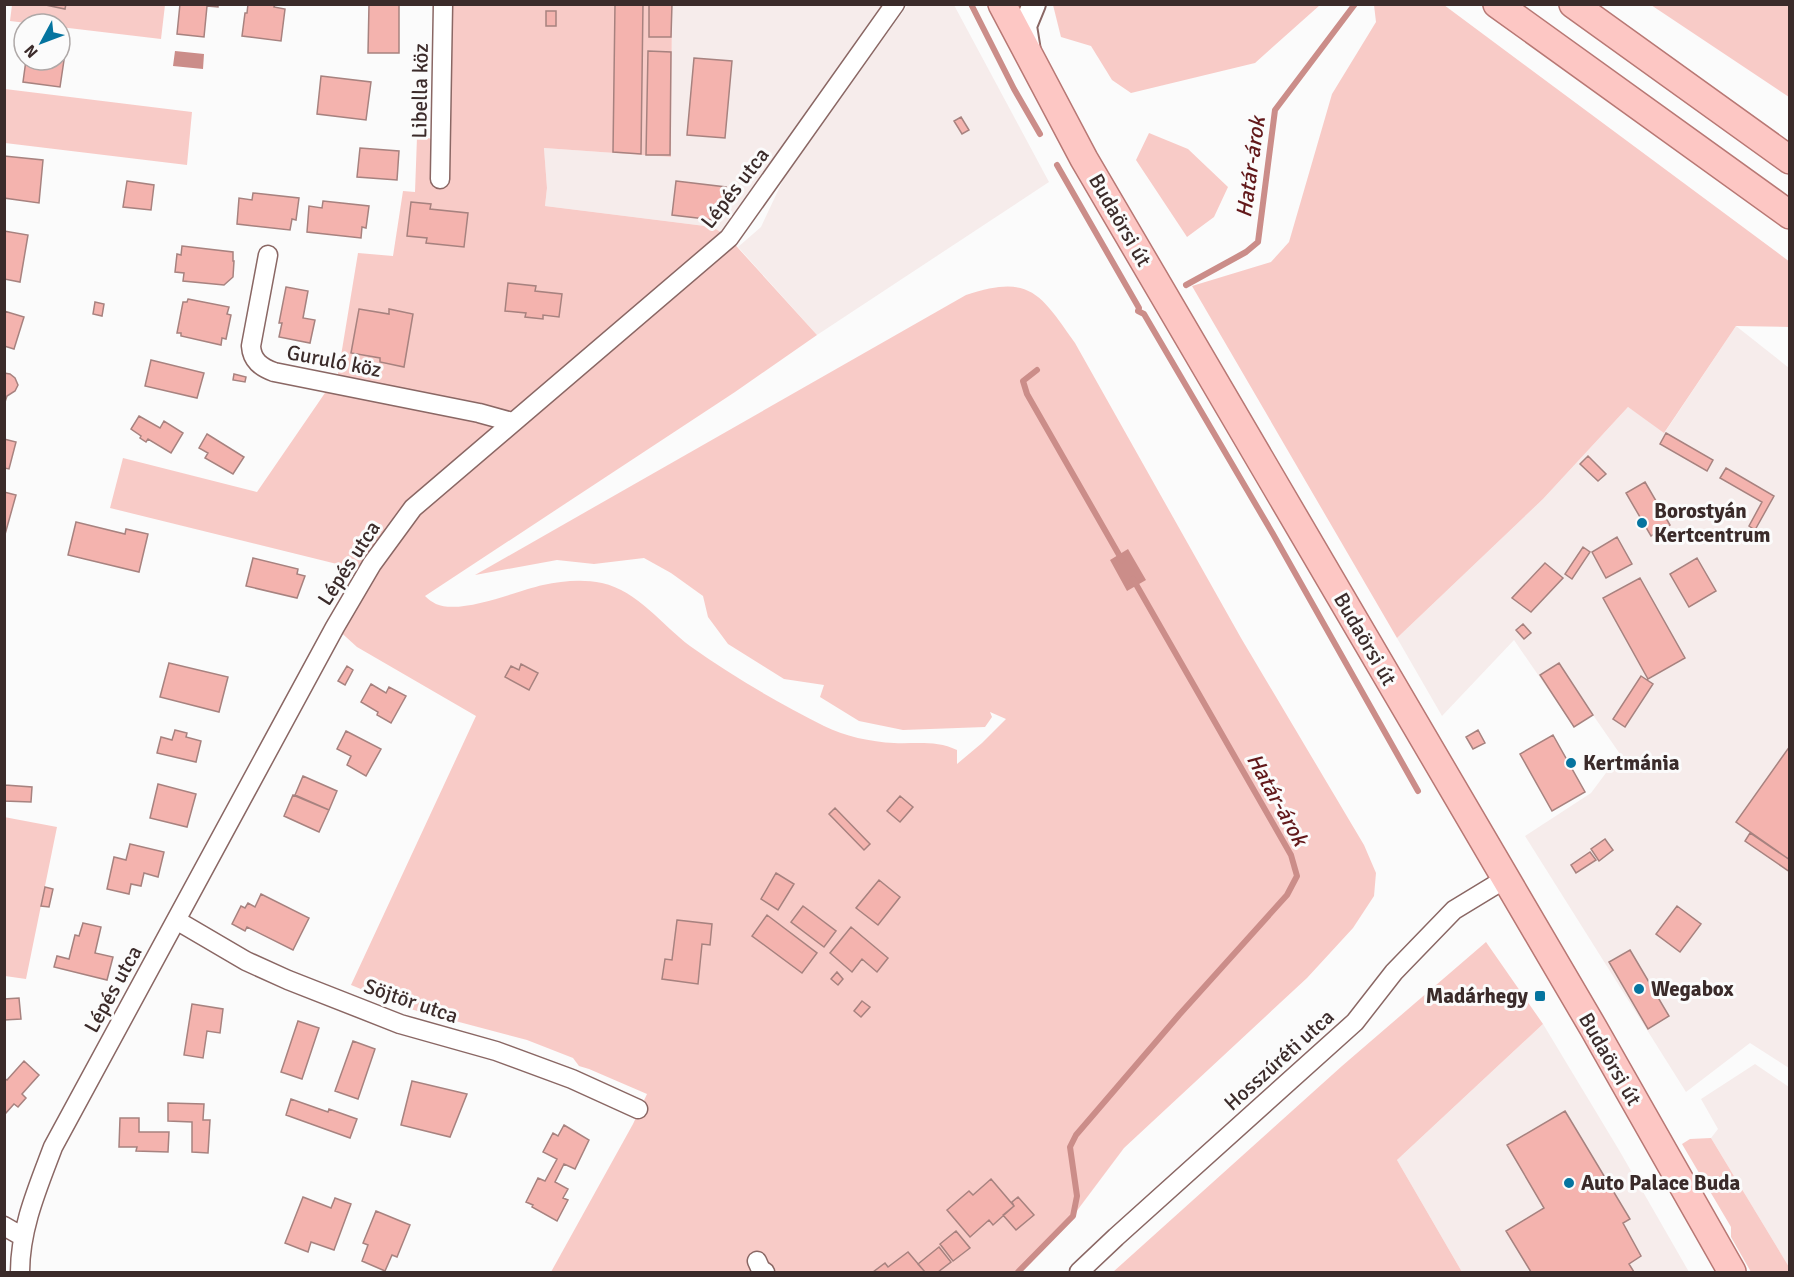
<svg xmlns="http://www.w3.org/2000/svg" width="1794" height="1277" viewBox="0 0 1794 1277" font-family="Signika,sans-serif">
<rect width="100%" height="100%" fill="#fbfbfb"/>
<!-- built -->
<path fill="#f6eceb" d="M672,5H895L729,238L713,227L545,206L547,188L544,148L671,157Z
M908,5H954L1049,182L817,335L738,247L761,227L791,163Z
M1736,326L1789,368V1068L1750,1043L1686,1092L1525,836L1591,793L1620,754L1593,715L1574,727L1514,640L1442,716L1397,638L1543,499L1628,407L1665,432Z
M1543,1024L1619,1150L1689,1272H1462L1397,1160Z
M1755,1064L1789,1087V1267L1711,1138L1718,1129L1701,1099Z"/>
<!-- green -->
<path fill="#f8cbc7" d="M12,5H165L161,39L60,27V24H35L10,21Z
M443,5H672L671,157L544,148L547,188L545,206L713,227L729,238L817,335L735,392L425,596C428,599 432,602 436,604C461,615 516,591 543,585C562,581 582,579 602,583C638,591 662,625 690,646C732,676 778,703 824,726C844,736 871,742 894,743C916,744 936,740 957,750V764L982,743L1006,719L990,712L992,717L985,727L903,730L859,721L820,697L824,685L784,679L728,644L708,617L703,596L671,573L644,558L594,564L557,560L475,575L966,295C1030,274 1040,293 1075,343L1241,638L1364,845L1376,873L1374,896L1353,928L1307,978L1124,1148L1073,1216L1018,1272H551L633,1124L647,1094L589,1069L579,1066L573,1058L527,1040L410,1009L351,985L476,716L357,647L335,627L364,577L341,565L110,508L123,458L257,492L338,374L358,253L393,256L403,191L415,192L417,137L429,138L441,146Z
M1053,5V4L1320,5L1255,63L1131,93L1112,80L1091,46L1061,37Z
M1374,5H1444L1790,262L1789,327L1736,326L1664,433L1628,407L1543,499L1397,638L1192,286L1271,262L1289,242L1332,94L1376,22Z
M1651,5H1789V97Z
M5,89L192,112L187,165L5,143Z
M1149,133L1188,149L1228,187L1214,217L1187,237L1136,160Z
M4,817L57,827L26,979L5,976Z
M1486,942L1543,1024L1397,1160L1462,1272H1113L1342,1066Z
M1711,1138L1789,1267V1272H1751L1731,1237V1227L1682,1144L1690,1139Z"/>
<!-- water -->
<path fill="#cb8d89" d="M175,51L204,54L203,69L173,66Z
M1128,549L1146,580L1127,591L1110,560Z"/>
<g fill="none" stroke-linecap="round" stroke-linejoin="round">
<!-- stream -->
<path stroke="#cb8d89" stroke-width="6" d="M971,4L1014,89L1040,134
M1057,165L1139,308L1138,311L1144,314L1273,534L1418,791
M1186,285L1246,252L1258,242L1275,110L1355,4
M1037,370L1023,381L1027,394L1122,560
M1018,1272L1073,1216L1077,1196L1070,1147L1076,1135L1179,1015L1287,895L1297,876L1291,855L1133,579"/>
</g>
<!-- building -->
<path fill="#f4b3ae" stroke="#a7827f" stroke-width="1.5" d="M41,4H66L65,9Z
M180,4H218V7L207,6L204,37L177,34Z
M248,4H275L274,7L285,9L281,41L242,36L245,13H247Z
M369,4H399V53H368Z
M615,4H643L641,154L613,152Z
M649,4H672L671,37H649Z
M546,11H556V26H546Z
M60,39L67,40L60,87L23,82L26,60H60Z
M648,51L671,52L670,155H646Z
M694,58L732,61L725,138L687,135Z
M321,76L371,82L366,120L317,114Z
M961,117L969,130L962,134L954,121Z
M360,148L399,151L397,180L357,177Z
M4,156L43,160L39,203L4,198Z
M127,181L154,185L151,210L123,207Z
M676,181L726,187L724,203L717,202L714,220L672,215Z
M253,193L299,198L296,220L292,219L290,230L237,224L239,198L252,200Z
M323,201L369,206L366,228L362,227L361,238L307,232L309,206L322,208Z
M411,202L431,204L430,209L468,213L464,247L426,243L427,238L407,236Z
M4,231L28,235L20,282L4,279Z
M182,246L233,252V261H234L233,277L224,285L183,281L184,273L175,272L177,254L181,255Z
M508,283L536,286L535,291L562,294L559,317L543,315V319L525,317L526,313L505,311Z
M286,287L308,291L303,318L315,320L310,343L279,337L282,323H279Z
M188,299L229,307L227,314L231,315L226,339L222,338L221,345L181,336V333H177L183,302H187Z
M95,302L104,304L102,316L93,314Z
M359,309L389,314V309L413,314L404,367L380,362V358L351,353Z
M4,311L24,317L14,349L4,346Z
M151,360L204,373L197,398L145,386Z
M4,373L10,374L15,378L18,385L15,391L7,396L4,405Z
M234,374L246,377L245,382L233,380Z
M139,416L160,428L164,421L183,433L171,453L148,439L146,442L140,438L141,436L131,429Z
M1666,433L1713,460L1707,471L1660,444Z
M207,434L244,457L233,474L205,458L208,453L199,448Z
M4,439L16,442L9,469L4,468Z
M1588,456L1606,474L1598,481L1580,464Z
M1726,468L1774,496L1755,530L1749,526L1762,502L1720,478Z
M1645,482L1670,525L1651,536L1626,493Z
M4,492L16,495L4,538Z
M76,522L125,534L126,529L148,534L139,572L68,555Z
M1617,537L1632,564L1606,578L1592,552Z
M1583,547L1590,552L1572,579L1565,574Z
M253,558L298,569L297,574L305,576L297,598L246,586Z
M1697,558L1716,591L1689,607L1670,574Z
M1545,563L1563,578L1531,612L1512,598Z
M1640,578L1685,658L1648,679L1603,598Z
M1523,624L1531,633L1524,639L1516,630Z
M169,663L228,677L219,712L160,697Z
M1559,663L1593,715L1574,727L1540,675Z
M521,664L538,673L529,690L505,677L511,666L519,670Z
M347,666L353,670L345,685L338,681Z
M1641,676L1653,684L1625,727L1613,719Z
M371,684L386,693L389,687L406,696L391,723L377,715L378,712L361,702Z
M175,730L187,733L186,737L201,741L196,762L157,753L161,737L172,740Z
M1478,730L1485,743L1473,749L1466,737Z
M346,731L381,749L366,776L347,765L351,756L337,749Z
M1553,735L1585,792L1552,811L1520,754Z
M1790,746V860L1736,822Z
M4,775L5,785L32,787L31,802L4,801Z
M303,776L337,791L329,810L295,795Z
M158,784L196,794L187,827L150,818Z
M293,795L329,810L319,832L284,816Z
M900,796L913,807L900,822L887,811Z
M835,808L870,844L864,850L829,814Z
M1750,833L1790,860V872L1745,841Z
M1605,839L1613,850L1599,861L1591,849Z
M130,844L164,852L158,877L144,873L141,886L131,884L129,894L107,889L114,857L126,860Z
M1590,852L1596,860L1576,873L1571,865Z
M776,873L794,884L778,910L761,899Z
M879,880L900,897L878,925L856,908Z
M45,887L53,889L49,907L41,906Z
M261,894L309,918L293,950L247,927L245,931L232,924L241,906L245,908L248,903L255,907Z
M803,906L836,931L824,947L791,922Z
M1677,906L1701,924L1680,952L1656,934Z
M767,915L817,953L802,973L752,936Z
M677,920L712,924L710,945L702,944L698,984L662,979L665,959L672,960Z
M83,923L101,927L95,953L113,957L107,980L54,967L57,956L69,959L75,935L79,936Z
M851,927L888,958L877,972L862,959L852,972L830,953Z
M1630,950L1669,1016L1648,1029L1609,962Z
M837,972L843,979L838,985L831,979Z
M19,998L21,1019L4,1020V999Z
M862,1001L870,1007L861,1017L854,1011Z
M192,1004L223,1009L220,1033L207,1031L203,1058L184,1055Z
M298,1021L319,1028L302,1079L281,1072Z
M353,1041L375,1049L358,1099L335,1091Z
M24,1061L39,1075L22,1094L26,1098L18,1107L14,1104L5,1114L4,1078L7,1080Z
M412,1081L467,1094L450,1137L401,1125Z
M291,1099L328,1112L329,1109L357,1119L350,1138L286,1115Z
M168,1103L204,1104L203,1120H210L208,1153L192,1152V1122L168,1121Z
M1565,1111L1630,1219L1623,1223L1641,1256L1629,1264L1634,1272H1531L1506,1231L1544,1208L1507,1145Z
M120,1118H139V1132H169L168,1152L136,1151L137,1147H119Z
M564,1125L589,1140L575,1169L564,1164L555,1182L568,1189L563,1198L568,1200L557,1221L532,1207L533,1205L526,1202L538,1178L545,1181L557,1159L543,1152L553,1133L558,1136Z
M991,1179L1014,1206L993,1225L989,1220L970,1237L947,1210L969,1191L973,1195Z
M303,1197L331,1208L335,1198L351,1204L334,1250L311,1242L308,1252L285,1243Z
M1018,1197L1034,1215L1016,1230L1003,1215L1014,1206L1012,1202Z
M376,1211L410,1225L397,1257L392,1255L385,1271L362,1261L368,1245L363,1243Z
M956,1231L970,1248L953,1261L940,1244Z
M939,1247L951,1262L938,1272H925L918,1264Z
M908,1252L925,1272H873L885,1263L888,1267Z"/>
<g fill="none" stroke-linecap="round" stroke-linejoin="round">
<defs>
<path id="minor" d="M440,179L443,4
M268,255L251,346C252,361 261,367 274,372L479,413L512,422
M176,920L246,961L288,980L400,1024L496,1051L572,1079L638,1109
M4,1226L23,1237
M757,1261L761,1270L765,1272
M20,1272C20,1228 38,1187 53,1147L335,627L372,564L413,508L729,238L895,4
M1079,1272L1116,1237L1355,1022L1394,972L1454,910L1505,879"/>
<path id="tertiary" d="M1029,51L1025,26L1034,4"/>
<path id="primary" d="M1002,4L1084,159L1594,1029L1732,1272
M1497,4L1790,215
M1573,4L1790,160"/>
</defs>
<!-- minor casing -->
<use href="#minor" stroke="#8a6764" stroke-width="21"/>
<!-- tertiary casing -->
<use href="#tertiary" stroke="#8a6764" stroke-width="26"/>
<!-- primary casing -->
<use href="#primary" stroke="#b87874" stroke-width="30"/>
<!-- minor -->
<use href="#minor" stroke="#fff" stroke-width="18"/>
<!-- tertiary -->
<use href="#tertiary" stroke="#fff" stroke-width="22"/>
<!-- primary -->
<use href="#primary" stroke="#fdc7c4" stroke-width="27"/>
</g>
<!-- markers -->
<g fill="#05749f" stroke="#fbfbfb" stroke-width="2">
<circle cx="1642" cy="523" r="6"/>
<circle cx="1571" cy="763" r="6"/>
<circle cx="1639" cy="989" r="6"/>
<rect x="1534" y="990" width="12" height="12" rx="3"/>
<circle cx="1569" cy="1183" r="6"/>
</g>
<g text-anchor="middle" stroke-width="6" stroke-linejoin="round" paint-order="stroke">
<!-- street labels -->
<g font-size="21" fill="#3b2b2a" stroke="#fbfbfb">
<text transform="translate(420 91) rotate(-89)" y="7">Libella köz</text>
<text transform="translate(735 188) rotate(-52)" y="7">Lépés utca</text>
<text transform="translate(1120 220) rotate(60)" y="7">Budaörsi út</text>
<text transform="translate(334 361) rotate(11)" y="7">Guruló köz</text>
<text transform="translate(349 563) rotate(-57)" y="7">Lépés utca</text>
<text transform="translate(1365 639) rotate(60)" y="7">Budaörsi út</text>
<text transform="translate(113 989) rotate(-61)" y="7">Lépés utca</text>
<text transform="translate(411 1001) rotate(19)" y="7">Söjtör utca</text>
<text transform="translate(1610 1059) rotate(60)" y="7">Budaörsi út</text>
<text transform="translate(1279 1060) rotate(-42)" y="7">Hosszúréti utca</text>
</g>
<!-- poi labels -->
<g font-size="21" font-weight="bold" fill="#3b2b2a" stroke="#fbfbfb" text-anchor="start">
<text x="1654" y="518">Borostyán<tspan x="1654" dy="24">Kertcentrum</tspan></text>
<text x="1583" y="770">Kertmánia</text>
<text x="1651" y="996">Wegabox</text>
<text x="1528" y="1003" text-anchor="end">Madárhegy</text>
<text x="1581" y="1190">Auto Palace Buda</text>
</g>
<!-- water labels -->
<g font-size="22" font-style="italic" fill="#62181a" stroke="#fbfbfb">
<text transform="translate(1250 167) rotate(-82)" y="8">Határ-árok</text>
<text transform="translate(1278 799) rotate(61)" y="8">Határ-árok</text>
</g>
</g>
<!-- border -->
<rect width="1794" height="1277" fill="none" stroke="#3b2b2a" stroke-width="12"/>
<!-- north arrow -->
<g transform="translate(42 42) rotate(229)"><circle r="28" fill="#fbfbfb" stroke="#aea8a7" stroke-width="1.5"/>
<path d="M0-4.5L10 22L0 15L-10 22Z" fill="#05749f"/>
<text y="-9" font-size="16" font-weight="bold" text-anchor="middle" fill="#3b2b2a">N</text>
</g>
</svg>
